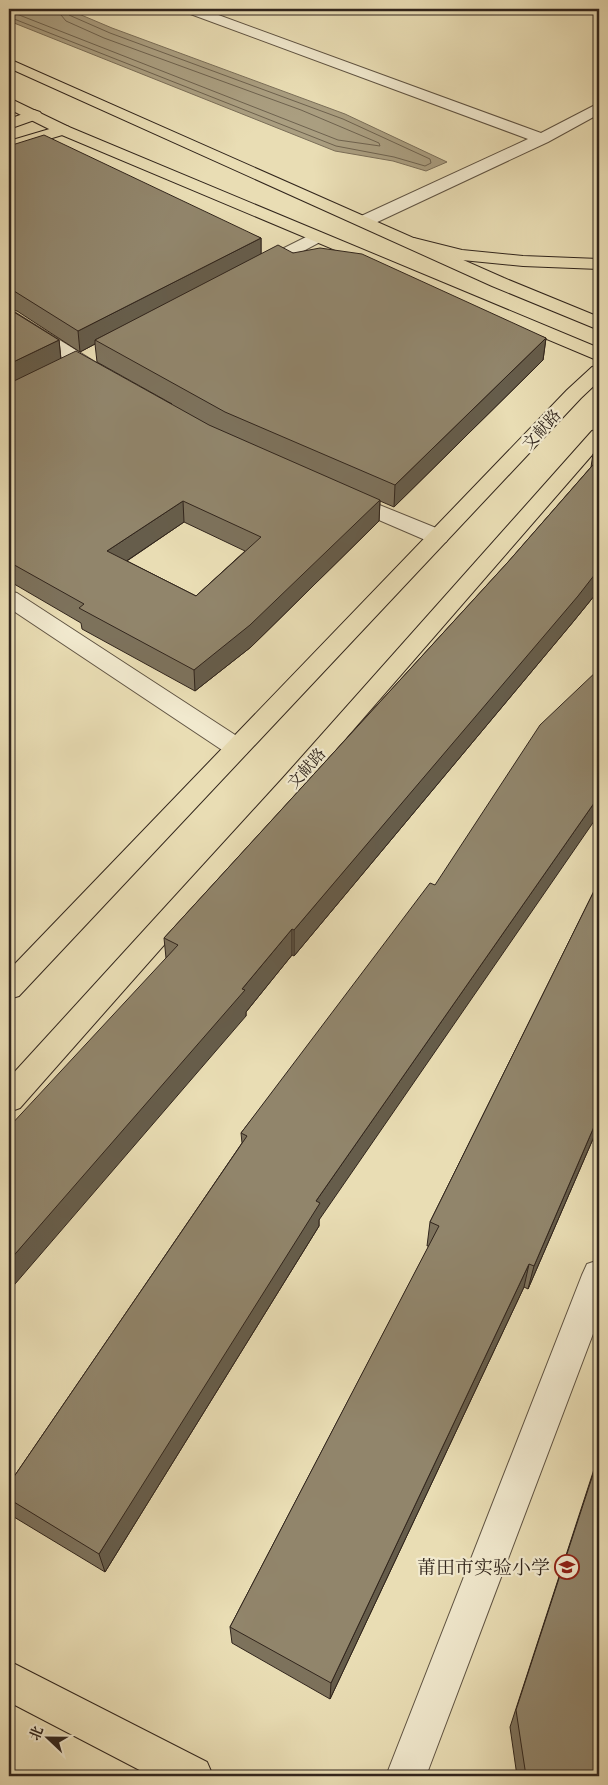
<svg xmlns="http://www.w3.org/2000/svg" width="608" height="1785" viewBox="0 0 608 1785" font-family="Cardo,'Noto Serif SC',serif">
<rect width="100%" height="100%" fill="#e9ddb4"/>
<filter id="stains"><feTurbulence type="fractalNoise" baseFrequency=".004" numOctaves="4"/><feColorMatrix values="0 0 0 0 .2 0 0 0 0 .09 0 0 0 0 .02 0 0 0 .5 -.17"/></filter>
<radialGradient id="worn" r=".72"><stop offset=".6" stop-color="#630" stop-opacity="0"/><stop offset="1" stop-color="#630" stop-opacity=".3"/></radialGradient>
<!-- water -->
<path fill="#aa9e80" stroke="#7a6e58" d="M9,9H67L112,28L345,114L447,162L426,171L393,161L335,151L9,21Z"/>
<g fill="none" stroke-linecap="round" stroke-linejoin="round">
<!-- shore -->
<path stroke="#6e624e" stroke-width="1" d="M9,11L338,140L380,146L379,143L301,110L104,38L66,21L61,15L60,9
M9,17L336,146L394,157L425,166L431,163L430,159L343,119L110,33L69,15L67,9"/>
<defs>
<path id="minor" d="M183,9H202L541,133L599,103V114L548,142L371,225L365,226L359,225L356,221L359,217L528,139L185,12Z
M316,232L322,233L325,237L322,241L264,272L258,273L252,272L249,268L252,264Z
M9,311L16,313L108,370L111,374L108,378L101,380L94,378L9,325Z
M345,491L446,532L449,537L446,542L438,544L430,542L337,502L334,497L337,492Z
M9,591L17,593L246,742L250,748L246,754L237,757L228,754L9,608Z
M599,1260V1318L426,1776H386L582,1275L587,1264Z"/>
<path id="major" d="M34,110L40,112L42,115L40,118L9,129V119Z
M63,125L69,127L71,130L69,133L9,151V141Z
M414,238L462,250L523,256L599,259V269L523,266L462,260L408,247L405,243L408,239Z
M599,365V381L581,398L19,996L9,999V970L567,390L592,367Z
M599,429V447L301,790L20,1108L9,1112V1078L283,778L592,431Z
M9,1661L207,1762L213,1776H151L9,1702Z"/>
<path id="highway" d="M9,59L504,278L599,317V330L492,286L9,68Z
M9,98L69,127L599,348V361L57,133L9,109Z"/>
</defs>
<!-- minor casing -->
<use href="#minor" stroke="#5f5342" stroke-width="2"/>
<!-- major casing -->
<use href="#major" stroke="#31251c" stroke-width="2"/>
<!-- highway casing -->
<use href="#highway" stroke="#31251c" stroke-width="2"/>
<!-- minor -->
<use href="#minor" fill="#f1e9ce" fill-rule="evenodd"/>
<!-- major -->
<use href="#major" fill="#e9ddb4" fill-rule="evenodd"/>
<!-- highway -->
<use href="#highway" fill="#e9ddb4" fill-rule="evenodd"/>
</g>
<!-- wall -->
<path fill="#7d725c" stroke="#31251c" fill-rule="evenodd" d="M9,146L261,238V254L293,253L546,338L543,360L394,507L380,501L379,521L251,647L195,691L82,629L81,623L9,581ZM11,310L17,311L80,352L95,344L97,362L172,404L61,359L59,340ZM184,522L245,551L196,596L127,561Z
M599,447V590L573,622L294,956L292,955L246,1012V1016L166,958L164,938L508,562L591,467L593,454Z
M599,881V1125L528,1289L524,1287L330,1699L232,1643L230,1627L429,1246H427L430,1222Z
M435,885L319,1220V1226L105,1572L9,1514V1484L242,1143L241,1133Z
M599,1454V1776H517L510,1727Z"/>
<!-- shaded-wall -->
<path fill="#665d4b" stroke="#31251c" d="M261,238V258L95,340V344L80,352L78,331Z
M546,338L543,360L394,507L395,485Z
M59,340L61,361L9,386V364Z
M380,500L379,521L251,647L195,691L194,670Z
M183,501L184,522L110,572L107,551Z
M599,569V590L573,622L294,956V930Z
M599,796V814L319,1220V1226L105,1572L99,1554L316,1201Z
M292,929V955L246,1012V1016L9,1291V1261L242,989Z
M599,1115V1125L528,1289L534,1266Z
M529,1264L524,1287L330,1699L331,1683Z
M9,1304L11,1310L9,1313Z"/>
<!-- building -->
<path fill="#91856b" stroke="#31251c" fill-rule="evenodd" d="M44,135L261,238L78,331L14,291L9,290V146Z
M278,245L293,253L320,248L362,254L546,338L395,485L225,412L95,340Z
M9,309L59,340L9,364Z
M76,351L209,425L380,500L250,625L194,670L79,608L84,604L9,562V382L14,381ZM183,501L261,537L196,596L107,551Z
M599,447V457L593,454Z
M599,458V569L578,596L294,930L292,929L242,989L245,990L9,1261V1127L178,945L164,938L508,562Z
M599,669V796L316,1201L320,1203L99,1554L9,1499V1484L247,1136L241,1133L430,883L435,885L540,725Z
M599,881V1115L534,1266L529,1264L331,1683L230,1627L439,1226L430,1222Z
M599,1456V1776H526L516,1710Z"/>
<!-- icons -->
<defs>
<symbol id="school-ring" viewBox="-11 -11 22 22"><circle r="9.5" fill="#f1e9ce" stroke="#8f2418" stroke-width="1.5"/><path d="M0-5L7-2L0 1L-7-2ZM-4 1L0 2.5L4 1V4Q0 6-4 4Z" fill="#8f2418"/></symbol>
</defs>
<g fill-rule="evenodd">
<use href="#school-ring" x="553" y="1553" width="28" height="28"/>
</g>
<g text-anchor="middle" stroke-width="4.5" stroke-linejoin="round" paint-order="stroke">
<!-- street labels -->
<g font-size="16" fill="#31251c" stroke="#f1e9ce">
<text transform="translate(541 429) rotate(-47)" y="6">文献路</text>
<text transform="translate(306 768) rotate(-48)" y="6">文献路</text>
</g>
<!-- near-poi labels -->
<g font-size="19" fill="#31251c" stroke="#f1e9ce" text-anchor="end">
<text x="550" y="1574">莆田市实验小学</text>
</g>
</g>
<!-- margin -->
<rect width="608" height="1785" fill="none" stroke="#e9ddb4" stroke-width="30"/>
<rect x="10" y="10" width="588" height="1765" fill="none" stroke="#31251c" stroke-width="2.5"/>
<rect x="15" y="15" width="578" height="1755" fill="none" stroke="#31251c"/>
<!-- north arrow -->
<g transform="translate(48 1738) rotate(292)" stroke="#f1e9ce" stroke-width="4" paint-order="stroke">
<path d="M0-4L9 19L0 12L-9 19Z" fill="#31251c"/>
<text y="-8" font-size="14" font-weight="bold" text-anchor="middle" fill="#31251c">北</text>
</g>
<rect width="100%" height="100%" filter="url(#stains)"/>
<rect width="100%" height="100%" fill="url(#worn)"/>
</svg>
